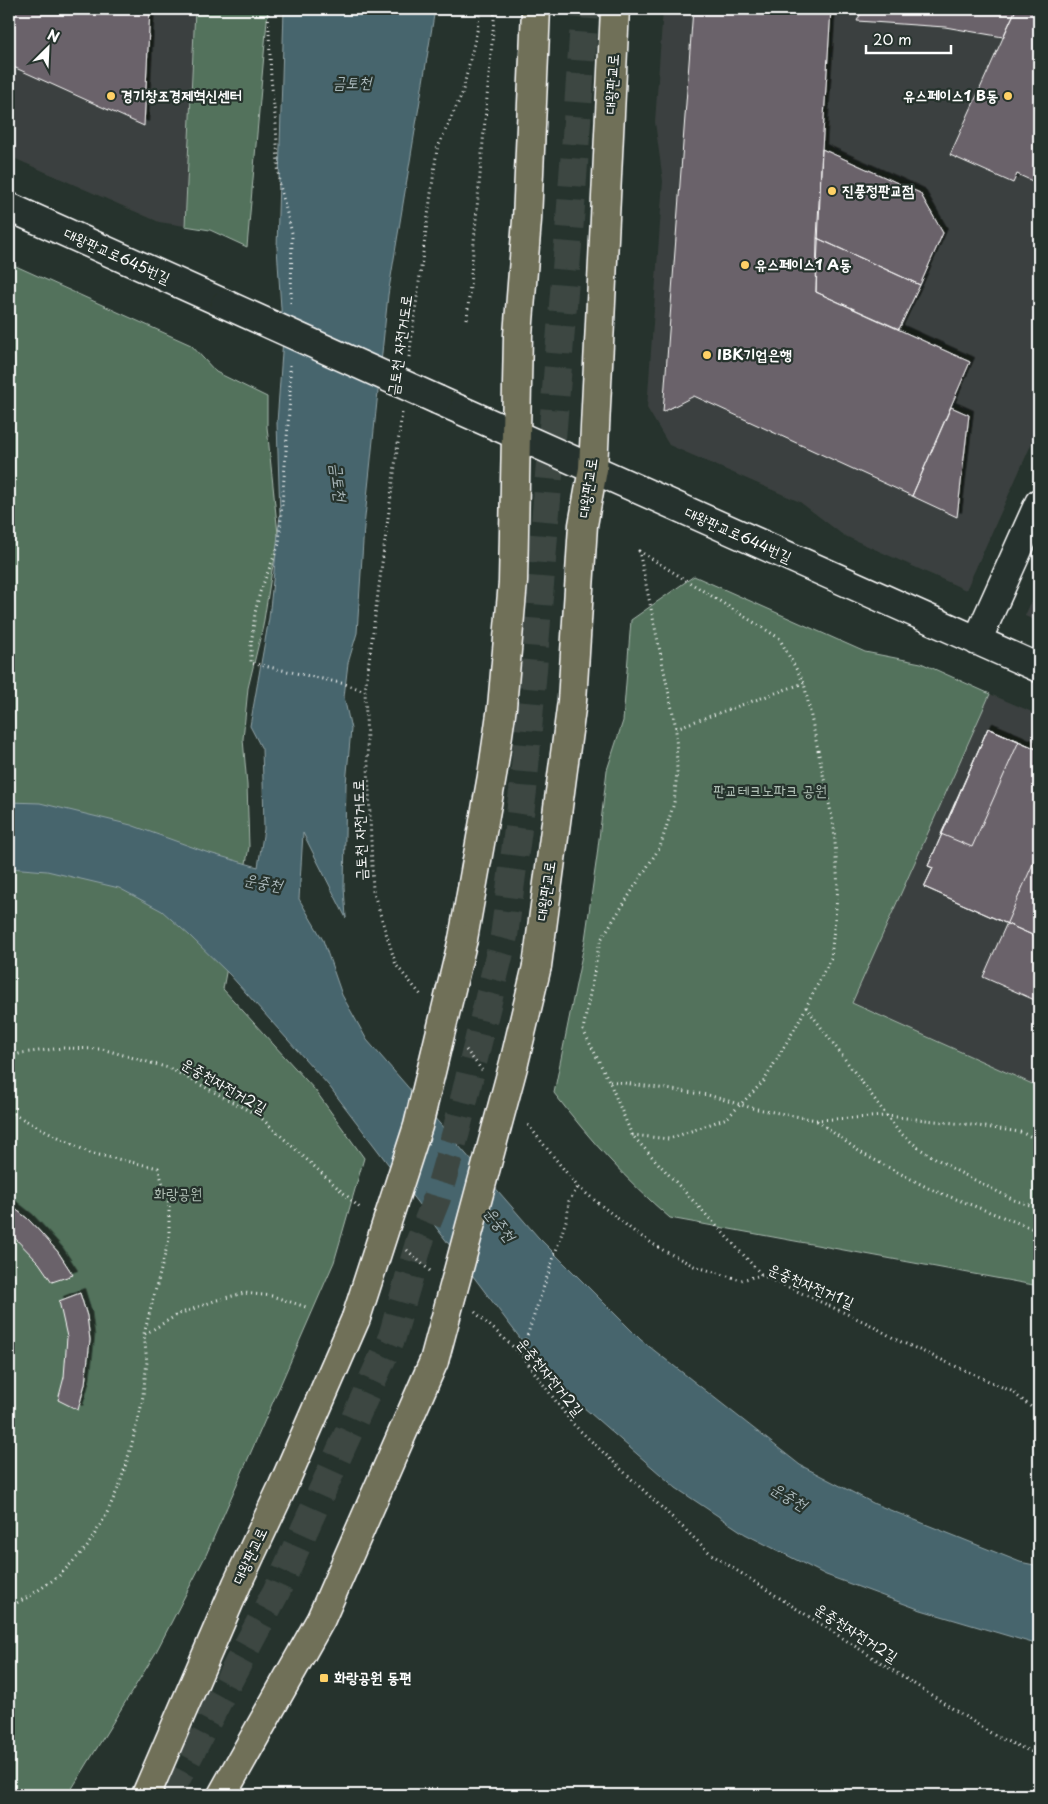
<svg xmlns="http://www.w3.org/2000/svg" width="1048" height="1804" viewBox="0 0 1048 1804" font-family="'Playpen Sans','Poor Story',sans-serif">
<defs>
<filter id="shadow"><feDropShadow dx="4.5" dy="-4.5" stdDeviation="0" flood-color="#0009"/></filter>
</defs>
<rect width="100%" height="100%" fill="#26332d"/>
<filter id="ink" filterUnits="userSpaceOnUse"><feTurbulence type="fractalNoise" baseFrequency=".02" numOctaves="2"/><feDisplacementMap in="SourceGraphic" scale="10" xChannelSelector="R" yChannelSelector="G"/><feConvolveMatrix kernelMatrix="1 2 1 2 8 2 1 2 1" color-interpolation-filters="sRGB"/></filter>
<g filter="url(#ink)">
<!-- built -->
<path fill="#3b413f" d="M9,9H195L185,226L159,222L9,156Z
M663,9H1039V427L966,590L843,535L800,502L669,445L647,408L663,181L655,122Z
M1039,584V622L1025,616Z
M990,694L1039,715V1087L852,1003Z"/>
<!-- green -->
<path fill="#52725c" stroke="#a8b8ae" d="M195,9H268L247,247L210,230L185,226Z
M9,263L191,345L216,372L267,397V427L279,544L272,570L263,626L248,688L243,739L247,785L249,847L223,989L315,1090L364,1158L334,1262L206,1555L155,1654L68,1795H9Z
M694,576L865,652L921,663L990,694L852,1003L1039,1087V1286L670,1218C626,1180 590,1140 554,1093L585,940L597,856L607,770L623,721L631,620Z"/>
<!-- water -->
<path fill="#47656d" stroke="#91a3a7" d="M284,9H435L388,295L364,527L357,633L348,663L344,697L351,729L346,784L344,887L346,918L303,833L299,899L323,940L342,995L367,1040L538,1237L641,1340L800,1465L875,1504L1020,1562L1039,1566V1645L921,1610L826,1575L745,1534L676,1488L551,1379L329,1086L230,975L190,936L162,911L119,888L47,871L9,868V802L40,803L131,825L206,852L258,867L264,829L263,781L262,749L250,726L269,618L280,515L277,423L283,338L277,248Z"/>
<!-- building -->
<path fill="#6b626a" stroke="#fff" filter="url(#shadow)" d="M9,9H150L144,126L9,65Z
M693,9H831L822,149L816,292L970,362L912,496L694,396L663,412Z
M863,9H1016L1003,37L945,27L857,21Z
M1016,9H1039V184L1017,174L1013,183L950,155Z
M822,149L920,193L943,233L920,285L817,238Z
M817,238L920,285L899,329L816,292Z
M951,407L969,415L957,517L912,496Z
M988,728L1039,750V938L924,887L933,868L928,866Z
M988,728L1039,750V938L924,887L933,868L928,866Z
M988,728L1019,741L972,847L941,834Z
M1039,850V1002L983,977Z
M9,1204L28,1219L42,1234L58,1252L73,1275L52,1282L39,1263L9,1232Z
M80,1293L87,1316L90,1340L85,1384L78,1410L58,1400L64,1377L67,1337L59,1301Z"/>
<g fill="none" stroke-linecap="round" stroke-linejoin="round">
<!-- major-tunnel -->
<path stroke="#3c4742" stroke-width="28" stroke-dasharray="28 14" stroke-linecap="butt" d="M168,1795L276,1592L392,1337L419,1243L437,1198L456,1132L504,936L523,791L570,220L585,9"/>
<defs>
<path id="minor" d="M9,207L225,304
M438,400L1039,668
M977,641L1039,503"/>
<path id="major" d="M463,939L492,776L502,707L513,582L518,335L527,220L536,9
M537,966L572,701L583,525L593,469L615,9
M146,1795L237,1584L282,1488L356,1318
M222,1795L321,1619L434,1361"/>
</defs>
<!-- minor casing -->
<use href="#minor" stroke="#fff" stroke-width="31"/>
<!-- major casing -->
<use href="#major" stroke="#fff" stroke-width="31"/>
<!-- path -->
<path stroke="#fff" stroke-width="3" stroke-dasharray="1 4" stroke-linecap="butt" d="M268,9L271,78L276,125L279,182L292,233L291,303
M467,319L495,9
M409,357L437,149L462,94L477,31L480,9
M290,365V398L279,544L260,592L255,613L251,646V663L345,684L365,691
M402,413L365,691L373,891L396,965L421,995
M676,728L804,683
M806,1007L899,1132L920,1149L957,1171L1014,1200L1039,1208
M466,1050L482,1070
M9,1057L22,1053L63,1048L102,1049L169,1068L259,1116L361,1209
M610,1081L708,1095L752,1108L816,1120L887,1116L964,1124L1020,1132L1039,1140
M9,1112L90,1153L158,1168L169,1204V1239L144,1334L147,1362L142,1403L131,1447L120,1484L106,1515L87,1547L59,1576L30,1596L9,1607
M817,1121L863,1154L930,1189L1039,1231
M528,1125L578,1187L636,1233L661,1249L694,1266L741,1280L762,1275L869,1324L897,1340L1011,1391L1039,1413
M632,1135L609,1081L583,1030L600,941L660,847L674,803L677,772L676,728L639,551L779,638L804,683L834,827L838,888L831,958L798,1023L764,1081L727,1118L669,1139L632,1135L762,1275
M407,1250L430,1271
M475,1312L521,1354L572,1423L711,1554L997,1737L1039,1755
M145,1334L179,1314L217,1300L244,1293L272,1296L306,1307
M521,1354L567,1218L569,1201L578,1187"/>
<!-- minor -->
<use href="#minor" stroke="#26332d" stroke-width="28"/>
<!-- major -->
<use href="#major" stroke="#706f59" stroke-width="28"/>
<defs>
<path id="minor-bridge" d="M225,304L438,400"/>
<path id="major-bridge" d="M356,1318L418,1126L463,939
M434,1361L514,1063L537,966"/>
</defs>
<!-- minor-bridge casing -->
<use href="#minor-bridge" stroke="#fff" stroke-width="31" stroke-linecap="butt"/>
<!-- major-bridge casing -->
<use href="#major-bridge" stroke="#fff" stroke-width="31" stroke-linecap="butt"/>
<!-- minor-bridge -->
<use href="#minor-bridge" stroke="#26332d" stroke-width="28"/>
<!-- major-bridge -->
<use href="#major-bridge" stroke="#706f59" stroke-width="28"/>
</g>
</g>
<!-- markers -->
<g fill="#ffd166" stroke="#26332d" stroke-width="2">
<circle cx="111" cy="96" r="5"/>
<circle cx="1008" cy="96" r="5"/>
<circle cx="832" cy="191" r="5"/>
<circle cx="745" cy="265" r="5"/>
<circle cx="707" cy="355" r="5"/>
<rect x="319" y="1673" width="10" height="10" rx="2.5"/>
</g>
<g text-anchor="middle" stroke-width="4.5" stroke-linejoin="round" paint-order="stroke">
<!-- street labels -->
<g font-size="15" fill="#fff" stroke="#26332d">
<text transform="translate(612 84) rotate(-87)" y="5">대왕판교로</text>
<text transform="translate(117 256) rotate(24)" y="5">대왕판교로645번길</text>
<text transform="translate(400 345) rotate(-82)" y="5">금토천 자전거도로</text>
<text transform="translate(588 488) rotate(-82)" y="5">대왕판교로</text>
<text transform="translate(738 535) rotate(24)" y="5">대왕판교로644번길</text>
<text transform="translate(360 830) rotate(-92)" y="5">금토천 자전거도로</text>
<text transform="translate(546 891) rotate(-82)" y="5">대왕판교로</text>
<text transform="translate(224 1086) rotate(30)" y="5">운중천자전거2길</text>
<text transform="translate(811 1286) rotate(23)" y="5">운중천자전거1길</text>
<text transform="translate(550 1377) rotate(51)" y="5">운중천자전거2길</text>
<text transform="translate(250 1556) rotate(-65)" y="5">대왕판교로</text>
<text transform="translate(856 1633) rotate(33)" y="5">운중천자전거2길</text>
</g>
<!-- poi labels -->
<g font-size="15" font-weight="bold" fill="#fff" stroke="#26332d" text-anchor="start">
<text x="121" y="101">경기창조경제혁신센터</text>
<text x="998" y="101" text-anchor="end">유스페이스1 B동</text>
<text x="842" y="196">진풍정판교점</text>
<text x="755" y="270">유스페이스1 A동</text>
<text x="717" y="360">IBK기업은행</text>
<text x="334" y="1683">화랑공원 동편</text>
</g>
<!-- park labels -->
<g font-size="15" fill="#b1c0b6" stroke="#26332d">
<text x="770" y="796">판교테크노파크 공원</text>
<text x="178" y="1199">화랑공원</text>
</g>
<!-- water labels -->
<g font-size="16" font-style="italic" fill="#acbabd" stroke="#26332d">
<text x="352" y="88">금토천</text>
<text transform="translate(339 482) rotate(83)" y="6">금토천</text>
<text transform="translate(263 882) rotate(11)" y="6">운중천</text>
<text transform="translate(500 1224) rotate(52)" y="6">운중천</text>
<text transform="translate(789 1496) rotate(31)" y="6">운중천</text>
</g>
</g>
<!-- margin -->
<rect width="1048" height="1804" fill="none" stroke="#26332d" stroke-width="30"/>
<rect x="15" y="15" width="1018" height="1774" fill="none" stroke="#fff" stroke-width="2" filter="url(#ink)"/>
<!-- north arrow -->
<g transform="translate(48 48) rotate(24)" stroke="#26332d" stroke-width="4" paint-order="stroke">
<path d="M0-4L9 19L0 12L-9 19Z" fill="#ffffff"/>
<text y="-8" font-size="14" font-weight="bold" text-anchor="middle" fill="#ffffff">N</text>
</g>
<!-- scale -->
<path d="M866 45v8h85v-8" fill="none" stroke="#ffffff" stroke-width="2.5"/>
<text x="873" y="45" font-size="15" fill="#ffffff" stroke="#26332d" stroke-width="4" paint-order="stroke">20 m</text>
</svg>
